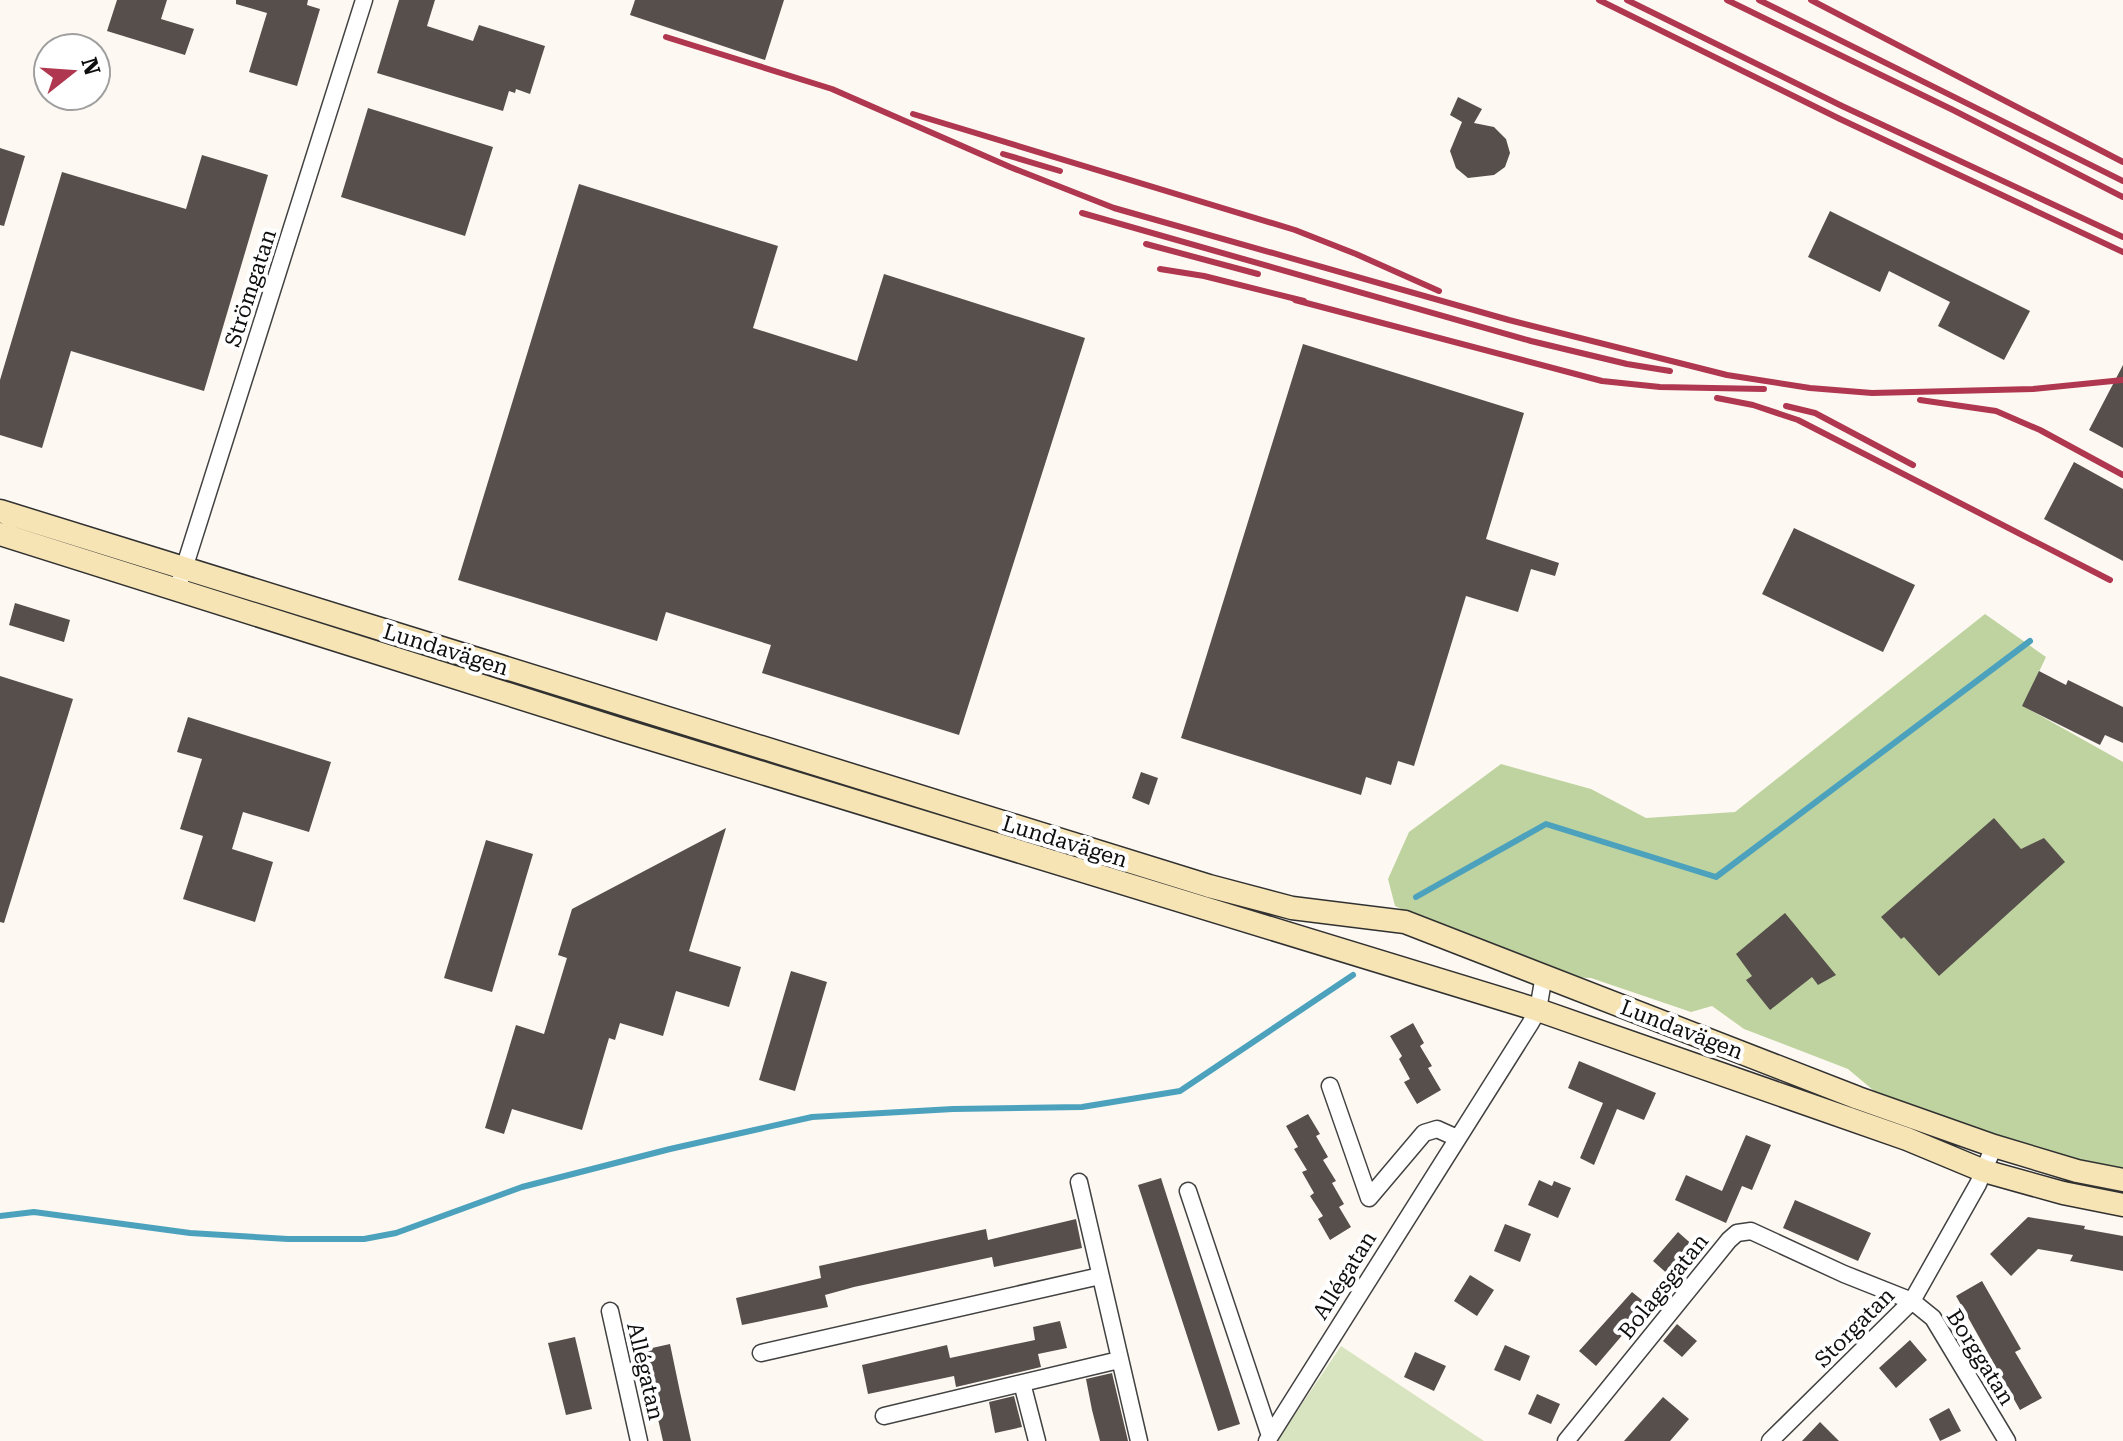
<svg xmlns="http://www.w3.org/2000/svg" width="2123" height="1441" viewBox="0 0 2123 1441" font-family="'Roboto Serif',serif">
<rect width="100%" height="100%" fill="#fdf9f2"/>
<!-- green -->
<path fill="#d8e4bf" d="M1341,1346L1484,1441H1277Z"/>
<!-- forest -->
<path fill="#bfd3a0" d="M1985,614L2046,657L2023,706L2123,762V1171L2076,1164L1886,1101L1848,1069L1744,1029L1712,1006L1691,1012L1591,978L1565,977L1438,926L1395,906L1388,879L1409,832L1501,764L1591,789L1646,818L1735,812Z"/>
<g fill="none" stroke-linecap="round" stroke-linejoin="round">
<!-- stream -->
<path stroke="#4ca2bd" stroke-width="6" d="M1416,897L1546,824L1716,877L2030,641
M0,1216L34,1212L190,1233L288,1239H364L396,1233L522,1187L670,1149L812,1117L953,1109L1082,1107L1180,1091L1353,975"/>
</g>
<!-- building -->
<path fill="#564f4c" d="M117,0H167L161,19L194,29L185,55L107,31Z
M236,0H308L307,5L320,9L297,86L249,72L267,13L236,4Z
M399,0H435L427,26L473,41L479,25L545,46L530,94L516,89L515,93L509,91L503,111L377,73Z
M635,0H784L765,60L630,15Z
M1458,97L1482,109L1474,123L1494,127L1506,139L1510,153L1505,167L1494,175L1468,178L1456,168L1450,151L1462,122L1450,115Z
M368,108L493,147L465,236L341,197Z
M0,148L25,156L4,226L0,225Z
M202,155L268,175L204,391L71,351L42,448L0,435V380L62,172L186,209Z
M579,184L778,246L753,328L857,361L884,274L1085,338L959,735L762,673L771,645L666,612L657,641L458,580Z
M1830,211L2030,311L2004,360L1938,326L1950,302L1889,271L1880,292L1808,257Z
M1303,344L1524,413L1486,539L1559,563L1555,576L1531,569L1518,612L1466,596L1414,766L1398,761L1391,785L1366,777L1361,795L1181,738Z
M2123,365V448L2089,430Z
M2074,462L2123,489V561L2044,519Z
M1794,528L1915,585L1883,652L1762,594Z
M15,603L70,620L64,642L9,625Z
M2039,671L2066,685L2068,680L2123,707V743L2105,735L2100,745L2022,706Z
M0,676L73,699L4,923L0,922Z
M188,717L331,762L309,832L243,812L232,849L273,862L255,922L183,899L203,836L180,829L202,759L177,752Z
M1141,772L1158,778L1149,805L1132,798Z
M1994,818L2021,849L2044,838L2065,862L1939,976L1904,937L1901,939L1881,917Z
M726,828L689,951L741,967L729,1007L676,991L663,1036L620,1023L615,1040L609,1038L582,1130L512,1109L504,1134L485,1128L516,1025L544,1034L567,958L558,955L572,909Z
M486,840L533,854L492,992L444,978Z
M1785,913L1836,975L1818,985L1812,977L1770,1010L1746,980L1752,976L1736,954Z
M791,971L827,982L795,1091L759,1080Z
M1413,1023L1424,1043L1420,1046L1432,1066L1428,1068L1441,1090L1417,1104L1404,1082L1410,1079L1399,1059L1402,1056L1390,1036Z
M1579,1061L1656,1093L1644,1120L1617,1109L1594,1165L1580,1158L1603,1103L1568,1088Z
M1308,1114L1320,1134L1316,1136L1328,1157L1323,1160L1336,1181L1332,1183L1344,1204L1339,1207L1351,1227L1330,1240L1318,1219L1323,1216L1310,1196L1314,1193L1302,1172L1307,1170L1294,1149L1298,1147L1286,1126Z
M1746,1135L1771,1145L1752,1190L1742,1186L1726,1223L1675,1200L1686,1175L1722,1191Z
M1161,1178L1240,1424L1218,1431L1138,1185Z
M1539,1180L1552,1186L1554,1181L1571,1188L1558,1218L1528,1205Z
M1795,1200L1871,1233L1858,1261L1783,1228Z
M2028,1217L2085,1226L2084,1229L2123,1236V1271L2070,1261L2073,1255L2038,1249L2011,1276L1990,1254Z
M1076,1219L1082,1248L994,1267L992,1257L854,1287L825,1295L828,1307L742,1325L736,1298L821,1278L819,1266L986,1229L988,1240Z
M1505,1224L1531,1234L1520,1262L1494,1251Z
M1678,1232L1696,1248L1671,1277L1653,1261Z
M1470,1275L1494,1290L1477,1316L1454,1301Z
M1982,1281L2021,1349L2015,1352L2042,1398L2020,1410L1956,1296Z
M1632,1292L1648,1305L1596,1366L1579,1351Z
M1060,1321L1067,1348L1038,1354L1041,1367L956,1387L954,1376L868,1394L862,1365L947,1345L950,1358L1035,1340L1033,1327Z
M1677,1324L1697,1341L1682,1357L1663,1341Z
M575,1337L592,1409L566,1415L548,1343Z
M1910,1340L1927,1360L1896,1388L1879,1368Z
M670,1344L680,1392L691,1441H663L648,1375L643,1350Z
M1505,1345L1530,1356L1520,1381L1494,1370Z
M1415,1352L1446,1366L1434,1391L1404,1377Z
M1112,1373L1128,1441H1100L1092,1410L1086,1379Z
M1537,1394L1560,1404L1551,1424L1528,1414Z
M1014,1396L1022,1427L995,1433L989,1402Z
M1663,1397L1689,1419L1670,1441H1624Z
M1949,1408L1961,1431L1940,1441L1929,1419Z
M1820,1422L1839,1441H1802Z"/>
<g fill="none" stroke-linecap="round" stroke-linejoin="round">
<defs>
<path id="minor" d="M181,578L364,0
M1330,1086L1369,1198
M1079,1182L1139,1441
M1188,1191L1270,1436
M1369,1198L1424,1133L1437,1129L1457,1138
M610,1311L639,1441
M761,1353L1100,1276
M1022,1383L1037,1441
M884,1416L1119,1360
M1267,1441L1530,1024L1538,1010L1544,975
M1566,1441L1729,1240L1737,1233L1751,1231L1844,1274L1912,1301L1933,1318L2007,1441
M1770,1441L1912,1301L1978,1184L1994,1146"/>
<path id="secondary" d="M0,511L1209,886L1292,908L1405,922L1858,1098L1994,1146L2077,1171L2123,1180
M0,534L625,731L1538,1010L1907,1139L1984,1171L2063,1193L2123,1205"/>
</defs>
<!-- minor casing -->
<use href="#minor" stroke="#424242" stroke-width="19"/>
<!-- secondary casing -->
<use href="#secondary" stroke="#313131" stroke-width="25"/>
<!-- minor -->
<use href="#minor" stroke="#fff" stroke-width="16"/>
<!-- secondary -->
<use href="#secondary" stroke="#f6e4b5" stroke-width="22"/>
<!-- rail -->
<path stroke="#af374f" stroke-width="6" d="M1599,0L1840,119L2123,252
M1627,0L1842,106L2123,237
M1727,0L1953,110L2123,197
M1759,0L2123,181
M1811,0L2123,162
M666,37L832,89L1010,167L1114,208L1509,320L1727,375L1810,388L1872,393L2033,389L2123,380
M913,114L1295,230L1356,254L1439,291
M1003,154L1060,171
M1082,213L1531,341L1627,364L1670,371
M1146,244L1258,274
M1160,269L1204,276L1304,301
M1295,300L1602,381L1660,387L1764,389
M1717,398L1753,405L1798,420L2110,580
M1920,400L1996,411L2040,430L2123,475
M1786,406L1815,413L1913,465"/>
</g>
<g text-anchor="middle" stroke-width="8" stroke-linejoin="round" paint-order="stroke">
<!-- street labels -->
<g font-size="22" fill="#0f0f0f" stroke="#fff">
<text transform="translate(250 288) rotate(-72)" y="8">Strömgatan</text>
<text transform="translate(446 649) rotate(17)" y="8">Lundavägen</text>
<text transform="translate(1065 841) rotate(17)" y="8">Lundavägen</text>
<text transform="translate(1682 1029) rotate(21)" y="8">Lundavägen</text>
<text transform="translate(1344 1275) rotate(-58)" y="8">Allégatan</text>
<text transform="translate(1663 1286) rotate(-51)" y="8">Bolagsgatan</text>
<text transform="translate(1854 1327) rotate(-45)" y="8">Storgatan</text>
<text transform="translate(1981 1357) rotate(58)" y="8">Borggatan</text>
<text transform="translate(646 1371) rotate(77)" y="8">Allégatan</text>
</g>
</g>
<!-- north arrow -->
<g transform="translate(72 72) rotate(73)"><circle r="38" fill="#ffffff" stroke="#9f9f9f" stroke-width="2"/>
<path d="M0-6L14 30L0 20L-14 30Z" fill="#af374f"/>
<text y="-12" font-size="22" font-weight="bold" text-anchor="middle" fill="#0f0f0f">N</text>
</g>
</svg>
